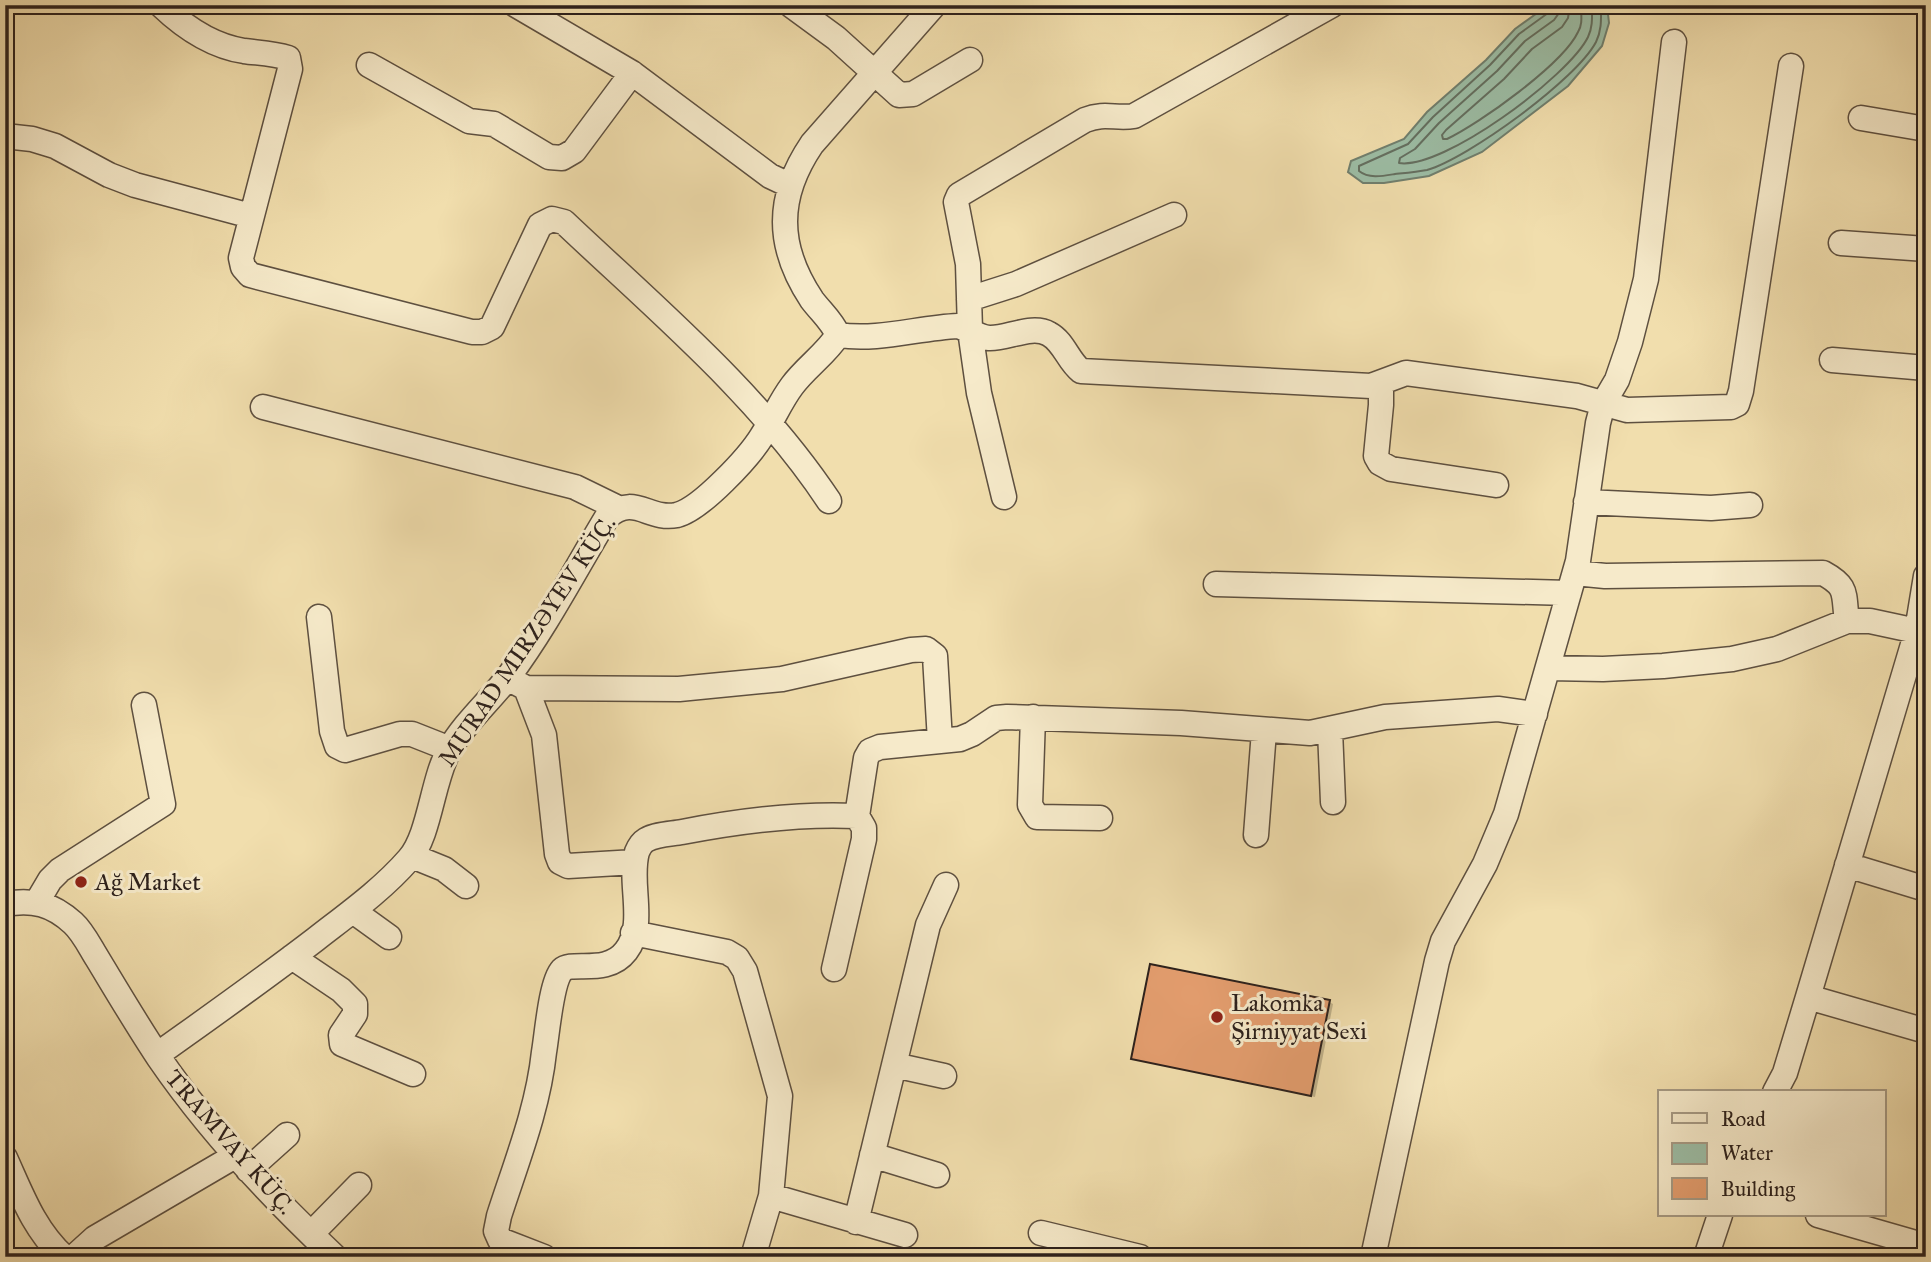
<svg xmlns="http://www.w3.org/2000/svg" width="1931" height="1262" viewBox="0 0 1931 1262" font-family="'IM FELL Great Primer',serif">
<rect width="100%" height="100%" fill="#f1dead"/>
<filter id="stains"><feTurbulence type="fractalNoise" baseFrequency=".00286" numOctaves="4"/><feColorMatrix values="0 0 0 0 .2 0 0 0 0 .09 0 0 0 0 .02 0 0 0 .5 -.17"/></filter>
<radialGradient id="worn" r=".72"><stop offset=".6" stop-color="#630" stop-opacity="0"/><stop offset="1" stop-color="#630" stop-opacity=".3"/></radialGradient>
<!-- water -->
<path fill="#9cbda5" stroke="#707f6e" stroke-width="2" d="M1607,5L1609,23L1602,46L1568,86L1482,152L1429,176L1384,183H1363L1348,172L1351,161L1404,139L1427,112L1486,60L1515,29L1547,6Z"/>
<!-- shadow -->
<path fill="#0003" d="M1329,1002L1333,1004L1315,1097L1133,1058Z"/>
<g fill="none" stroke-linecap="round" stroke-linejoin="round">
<!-- shore -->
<path stroke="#646f60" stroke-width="2" d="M1551,5L1548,13L1519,34L1490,65L1433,117L1408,144L1359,166V171C1369,179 1383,176 1395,174C1405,173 1417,172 1427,170C1468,158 1576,80 1596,42C1602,30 1601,18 1601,5
M1560,5L1559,13L1554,20L1525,41L1497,71L1439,123L1415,149L1400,158L1399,163C1443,170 1569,76 1588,37C1593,27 1592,16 1592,5
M1570,5L1568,18L1562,27L1532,49L1504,79L1446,130L1442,135L1443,139H1447C1479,124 1563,64 1578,32C1583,24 1581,15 1581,5"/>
</g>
<!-- building -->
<path fill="#e39d6e" stroke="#2d211c" stroke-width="2" d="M1150,964L1330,1000L1311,1096L1131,1059Z"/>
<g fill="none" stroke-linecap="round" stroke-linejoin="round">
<defs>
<path id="minor" d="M161,5C184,27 212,46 244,51C259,53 273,53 288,58L290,69L241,258L243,267L250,275L472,332H482L492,327L540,225L552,219L564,222C657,310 758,394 829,501
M516,5L632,73L770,176L789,185
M791,5L836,38L899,95L913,94L970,60
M369,65L469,121L494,124L549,157L562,158L574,151L632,73
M1861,118L1926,129
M5,136L32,139L55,146L109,175L135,185L251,216
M1841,243L1926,249
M969,299L1016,284L1174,215
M838,335C879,341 917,328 958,326C968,329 978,337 989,338C1007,339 1032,324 1049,334C1064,342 1068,361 1081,371L1371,386L1406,373L1577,396L1627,410L1731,407L1737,404L1741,391L1791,66
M1832,360L1926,368
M1381,384V405L1376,456L1380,463L1391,469L1496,485
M263,407L575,487L618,508
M1004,497L979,393L970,330L968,264L956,202L959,195L1085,120C1105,112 1115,119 1134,116L1332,5
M1586,502L1711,508L1750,505
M1575,573L1605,576L1823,573C1849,587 1843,594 1847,621
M1216,584L1569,593
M319,617L332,731L337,746L345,750L400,734H412L450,749
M1549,668L1603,669L1663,666L1732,659L1777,649L1847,621H1870L1926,633
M513,681L526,688L544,735L557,854L560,862L568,866L635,862
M526,688L679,689L782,679L911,650L926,649L935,656L940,741
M1033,717L1030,805L1037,817L1100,818
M1330,730L1333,802
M1256,835L1264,731
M412,856L444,869L466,886
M1847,865L1926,889
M37,902L50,880L60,870L163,804L144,705
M5,904C33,899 52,904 73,923C83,932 90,947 97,958C117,991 137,1025 159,1058C209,1131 270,1196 335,1257
M353,911L389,937
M633,933L727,952L737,958L745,971L780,1096L771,1196L753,1257
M292,957L341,990L355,1004V1014L341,1035L342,1044L413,1074
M834,969L864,839V828L857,816
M1808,997L1926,1031
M157,1055C210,1017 264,979 316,939C348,914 382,890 409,859C430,835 432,781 449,750C465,722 490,701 509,676C546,626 575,570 607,517C635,493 648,521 677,515C701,509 749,457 762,436C773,420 780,402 792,386C806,367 826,354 838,335C832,321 821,312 812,300C776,246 776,197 812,144L934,5
M894,1065L944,1076
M1775,1092L1785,1073L1808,997L1917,631L1926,576
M872,1155L937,1175
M5,1158C21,1193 34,1230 64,1257
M248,1170L287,1135
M771,1196L905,1235
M1818,1215L1926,1246
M856,1222L928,925L946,885
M1041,1233L1140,1257
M311,1234L359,1185
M74,1257L95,1238L235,1156
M544,1257L500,1240L496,1231L499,1216C516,1163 538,1109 544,1052C547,1035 551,982 562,970C572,960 607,976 626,951C647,924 628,883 637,852C639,847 641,843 646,840C656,834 671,834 682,832C739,821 799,813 857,816L866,758L870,751L880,747L960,739L972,734L996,718L1007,717L1181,723L1310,733L1385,717L1498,709L1535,714
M1373,1257L1437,961L1443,941L1485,864L1506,814L1578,561L1598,423L1603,404L1617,380L1630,342L1646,279L1674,42
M1706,1257L1720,1215"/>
</defs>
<!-- minor casing -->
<use href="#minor" stroke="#5e5040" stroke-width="27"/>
<!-- minor -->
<use href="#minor" stroke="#f6eaca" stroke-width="24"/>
</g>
<!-- markers -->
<g fill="#8f2418" stroke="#f6eaca" stroke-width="2.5">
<circle cx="81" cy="882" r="7"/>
<circle cx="1217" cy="1017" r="7"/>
</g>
<g text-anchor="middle" stroke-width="6" stroke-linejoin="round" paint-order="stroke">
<!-- street labels -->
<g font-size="24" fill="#2d211c" stroke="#f6eaca">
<text transform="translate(527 641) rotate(-56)" y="8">MURAD MIRZƏYEV KÜÇ.</text>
<text transform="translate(230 1142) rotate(49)" y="8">TRAMVAY KÜÇ.</text>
</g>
<!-- poi labels -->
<g font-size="24" fill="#2d211c" stroke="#f6eaca" text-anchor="start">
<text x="95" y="890">Ağ Market</text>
<text x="1231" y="1011">Lakomka<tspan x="1231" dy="28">Şirniyyat Sexi</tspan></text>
</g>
</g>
<!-- margin -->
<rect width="1931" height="1262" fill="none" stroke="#f1dead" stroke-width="28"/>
<rect x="7" y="7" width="1917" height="1248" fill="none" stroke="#2d211c" stroke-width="3.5"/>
<rect x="14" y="14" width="1903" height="1234" fill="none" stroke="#2d211c" stroke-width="2"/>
<!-- legend -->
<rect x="1658" y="1090" width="228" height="126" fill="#f6eaca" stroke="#a69a84" stroke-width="2"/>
<rect x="1672" y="1113" width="35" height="10" fill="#f6eaca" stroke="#a69a84" stroke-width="2"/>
<text x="1721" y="1126" font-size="21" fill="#2d211c">Road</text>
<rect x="1672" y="1143" width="35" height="21" fill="#9cbda5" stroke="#a69a84" stroke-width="2"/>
<text x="1721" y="1160" font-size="21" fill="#2d211c">Water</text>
<rect x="1672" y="1178" width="35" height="21" fill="#e39d6e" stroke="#a69a84" stroke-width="2"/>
<text x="1721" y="1196" font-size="21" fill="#2d211c">Building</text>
<rect width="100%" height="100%" filter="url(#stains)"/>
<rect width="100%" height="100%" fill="url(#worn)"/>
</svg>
